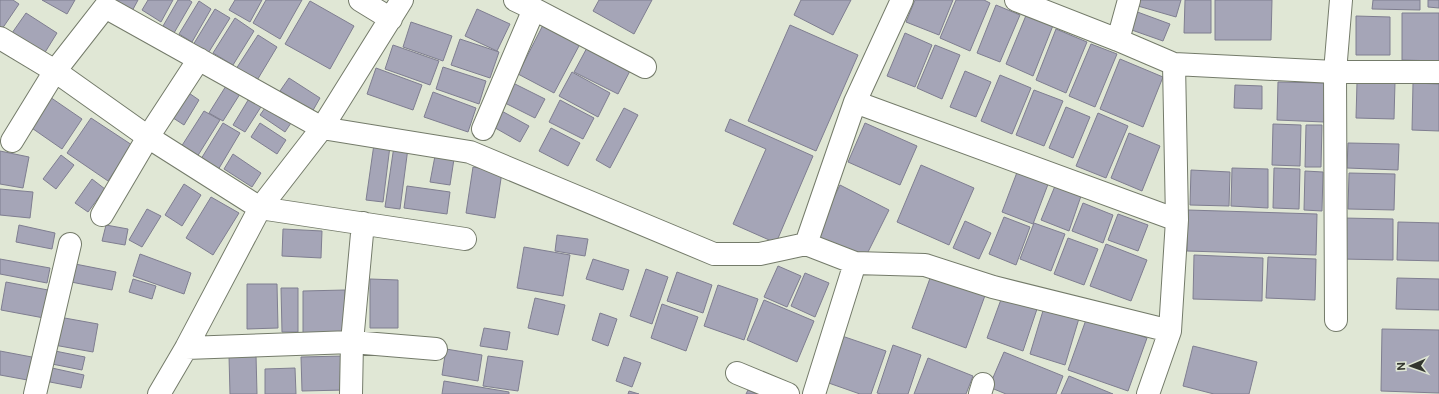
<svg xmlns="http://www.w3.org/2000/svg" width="1439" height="394" viewBox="0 0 1439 394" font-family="'Public Sans',sans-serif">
<rect width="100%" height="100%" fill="#e0e7d5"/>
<!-- building -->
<path fill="#a5a5b7" stroke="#7f7e90" d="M0,0H13L19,4L2,29L0,27Z
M42,0H75L67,14Z
M109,0H138L131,13Z
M148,0H173L161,22L142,10Z
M178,0H189L192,2L174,33L163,26Z
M235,0H262L250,22L229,10Z
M266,0H302L280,39L253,23Z
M599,0H652L634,34L593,11Z
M801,0H851L833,35L794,15Z
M915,0H953L939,35L906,22Z
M956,0H984L990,3L970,51L940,38Z
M1132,0H1181L1176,17L1131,4Z
M1185,0H1211V33H1184Z
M1215,0H1272L1271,40H1215Z
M1373,0H1420V10L1372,9Z
M1428,0H1439V8L1428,7Z
M199,1L211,9L192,42L179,34Z
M310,1L354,26L330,69L285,44Z
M996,5L1020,15L1000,62L977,53Z
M215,9L230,18L207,55L193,45Z
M477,9L510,24L497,51L465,36Z
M1132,10L1170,24L1163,41L1126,28Z
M26,13L57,33L44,54L12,33Z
M1027,13L1054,23L1033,76L1006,64Z
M1402,13H1439V61L1402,60Z
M1356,16L1390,17V55H1356Z
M235,18L254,31L233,65L213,53Z
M411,22L452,36L443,61L403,47Z
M543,25L580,44L554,93L518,74Z
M790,25L858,55L816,151L748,121Z
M1056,29L1087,42L1066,93L1036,80Z
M905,33L932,45L915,87L887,76Z
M258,35L277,47L256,82L236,69Z
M460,39L499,52L490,78L451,65Z
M589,44L632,67L618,94L574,72Z
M1091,44L1117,54L1095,107L1069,96Z
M393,45L439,61L430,85L385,69Z
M935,45L960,55L942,99L917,88Z
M1120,59L1163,77L1143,127L1100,109Z
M443,67L486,81L479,104L436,89Z
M376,68L422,85L413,110L367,94Z
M965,71L991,82L976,117L950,107Z
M572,72L610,93L598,117L559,96Z
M1000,75L1031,88L1012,134L981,121Z
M231,78L245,86L223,121L209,113Z
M289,78L320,98L312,112L280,91Z
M1278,82L1326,83L1324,122L1277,120Z
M1357,82H1395L1394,119L1356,118Z
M513,83L545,99L535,118L503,102Z
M1413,83L1439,84V131L1412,130Z
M1235,85L1262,86V109L1234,108Z
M1034,90L1063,101L1044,146L1016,135Z
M186,91L199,100L184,125L170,116Z
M253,92L266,99L245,132L233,125Z
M433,92L476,108L468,132L424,117Z
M47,95L82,119L62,149L26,124Z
M560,100L594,118L583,139L549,122Z
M270,101L295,117L285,132L260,115Z
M1066,107L1090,117L1073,158L1049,148Z
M624,108L638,115L610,168L596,160Z
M498,109L529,126L520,142L490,125Z
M204,111L220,120L197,157L181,147Z
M1098,113L1128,126L1106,178L1076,166Z
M91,118L132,145L108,181L67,153Z
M730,119L813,156L776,243L733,224L766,149L725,131Z
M223,123L240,133L218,170L201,159Z
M260,123L286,140L277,154L251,137Z
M865,123L917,146L900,185L848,162Z
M1273,124L1301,125L1300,166L1272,165Z
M1306,125H1322L1321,167H1305Z
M551,128L580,143L568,166L539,151Z
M1129,133L1160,146L1142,191L1111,178Z
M1348,143L1399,144L1398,170L1347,168Z
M374,144L390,146L383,202L366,200Z
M394,146L408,148L400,209L385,207Z
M0,151L29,157L23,188L0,184Z
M233,154L261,173L252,187L224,169Z
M61,155L74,165L56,189L43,179Z
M435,156L454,159L450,185L430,182Z
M921,165L974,188L949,245L897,222Z
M473,167L502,172L495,218L466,213Z
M1019,167L1050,179L1033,224L1002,212Z
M1232,168L1268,169V208L1231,206Z
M1274,168L1300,169L1299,209L1273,208Z
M1191,170L1230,172L1229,206L1190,205Z
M1305,171L1323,172L1322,211L1304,210Z
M1349,173L1395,174L1394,210L1348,209Z
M92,179L105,189L88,212L75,203Z
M184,184L201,195L182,226L165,215Z
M840,185L889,210L864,260L815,235Z
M407,186L450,192L447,214L404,208Z
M1055,186L1081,196L1069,231L1041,220Z
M0,189L33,192L30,218L0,215Z
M211,197L239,213L213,255L186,238Z
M1083,203L1113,215L1103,243L1072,231Z
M147,209L161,216L142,247L129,240Z
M1188,210L1317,214L1316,255L1187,251Z
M1118,214L1148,225L1138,251L1108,240Z
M1004,217L1030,227L1016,265L989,254Z
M1343,218L1393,219V260L1341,259Z
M965,221L991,233L979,259L953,248Z
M1398,222L1439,223V261L1397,260Z
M1034,223L1065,234L1051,271L1020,259Z
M19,225L55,233L52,249L16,242Z
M106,225L128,229L125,245L102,241Z
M283,229L322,231L321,258L282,256Z
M557,235L588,239L585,256L555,251Z
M1068,238L1098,249L1084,285L1054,274Z
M1106,244L1147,260L1131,301L1090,286Z
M524,247L570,255L563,296L517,288Z
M140,254L191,273L184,294L133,276Z
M1194,255L1263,258L1262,301L1193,299Z
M1268,257L1316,259L1315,300L1266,298Z
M0,259L50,268L47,283L0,274Z
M593,259L629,270L623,290L586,279Z
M70,263L116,272L112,290L66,281Z
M778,266L801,276L787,307L764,297Z
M646,269L668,277L652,324L630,316Z
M933,270L987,290L966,348L912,328Z
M677,272L712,285L703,313L667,301Z
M805,273L829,283L815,317L791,306Z
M1397,278L1439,279V310L1396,309Z
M133,279L156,286L152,299L129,292Z
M370,279L398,280V328H370Z
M6,282L48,290L44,318L1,310Z
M247,284H277L278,328L247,329Z
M718,285L758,299L744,340L704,326Z
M281,288H298V332H282Z
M345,290V337H303V291Z
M1003,294L1038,306L1023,351L987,338Z
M535,298L565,305L558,335L528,328Z
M764,300L814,321L797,362L747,340Z
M662,304L698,317L686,351L651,338Z
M1045,304L1080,315L1065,365L1030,354Z
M600,313L617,319L608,346L592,340Z
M59,317L98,324L93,352L54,345Z
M1087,317L1147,338L1128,391L1068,370Z
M484,328L510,332L507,350L480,346Z
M1382,329L1439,330V393L1381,391Z
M839,335L886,351L871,394H860L823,381Z
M893,345L921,355L908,394H881L877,393Z
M1193,346L1257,362L1249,394H1214L1183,386Z
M446,349L482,355L478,381L442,375Z
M0,351L37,358L33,381L0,375Z
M55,351L85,357L82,370L52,364Z
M1004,352L1063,376L1056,394H1006L989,387Z
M256,355L257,394H230L229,356Z
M344,356L345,390L302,391L301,357Z
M488,356L523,361L518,391L483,386Z
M624,357L641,363L632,387L616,381Z
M928,358L973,376L966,394H914Z
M52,368L84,375L81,388L50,382Z
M295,368L296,394H265V369Z
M1069,376L1113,394H1061Z
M444,381L509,392V394H442Z
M748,390L757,394H746Z
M629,391L639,394H628Z"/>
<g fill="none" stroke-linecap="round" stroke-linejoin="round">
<defs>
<path id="street" d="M360,0L391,19
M515,0L534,9L645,67
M1016,0L1118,40L1174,64L1177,220L1170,331L1148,394
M0,38L55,71L148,137L260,208L465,239
M1118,40L1129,0
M1174,64L1335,72H1439
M855,102L1177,220
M483,129L534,9
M12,141L55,71L105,7L322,128L470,152L714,254H760L806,244L855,102L902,0
M102,215L148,137L199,59
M806,244L855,263
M1336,320L1335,72L1341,0
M186,348L352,342L436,349
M737,373L788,394
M35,394L70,244
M159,394L186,348L260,208L322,128L402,0
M351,394L352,342L363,223
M814,394L855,263L925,265L993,287L1170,331
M980,394L983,384"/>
</defs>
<!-- street casing -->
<use href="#street" stroke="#747b6a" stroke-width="24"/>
<!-- street -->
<use href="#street" stroke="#fff" stroke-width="22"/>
</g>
<!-- north arrow -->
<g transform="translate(1411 366) rotate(268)" stroke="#e0e7d5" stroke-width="3" paint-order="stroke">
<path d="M0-3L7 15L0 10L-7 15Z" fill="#33362f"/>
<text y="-6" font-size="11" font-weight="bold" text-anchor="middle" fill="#33362f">N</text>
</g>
</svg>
